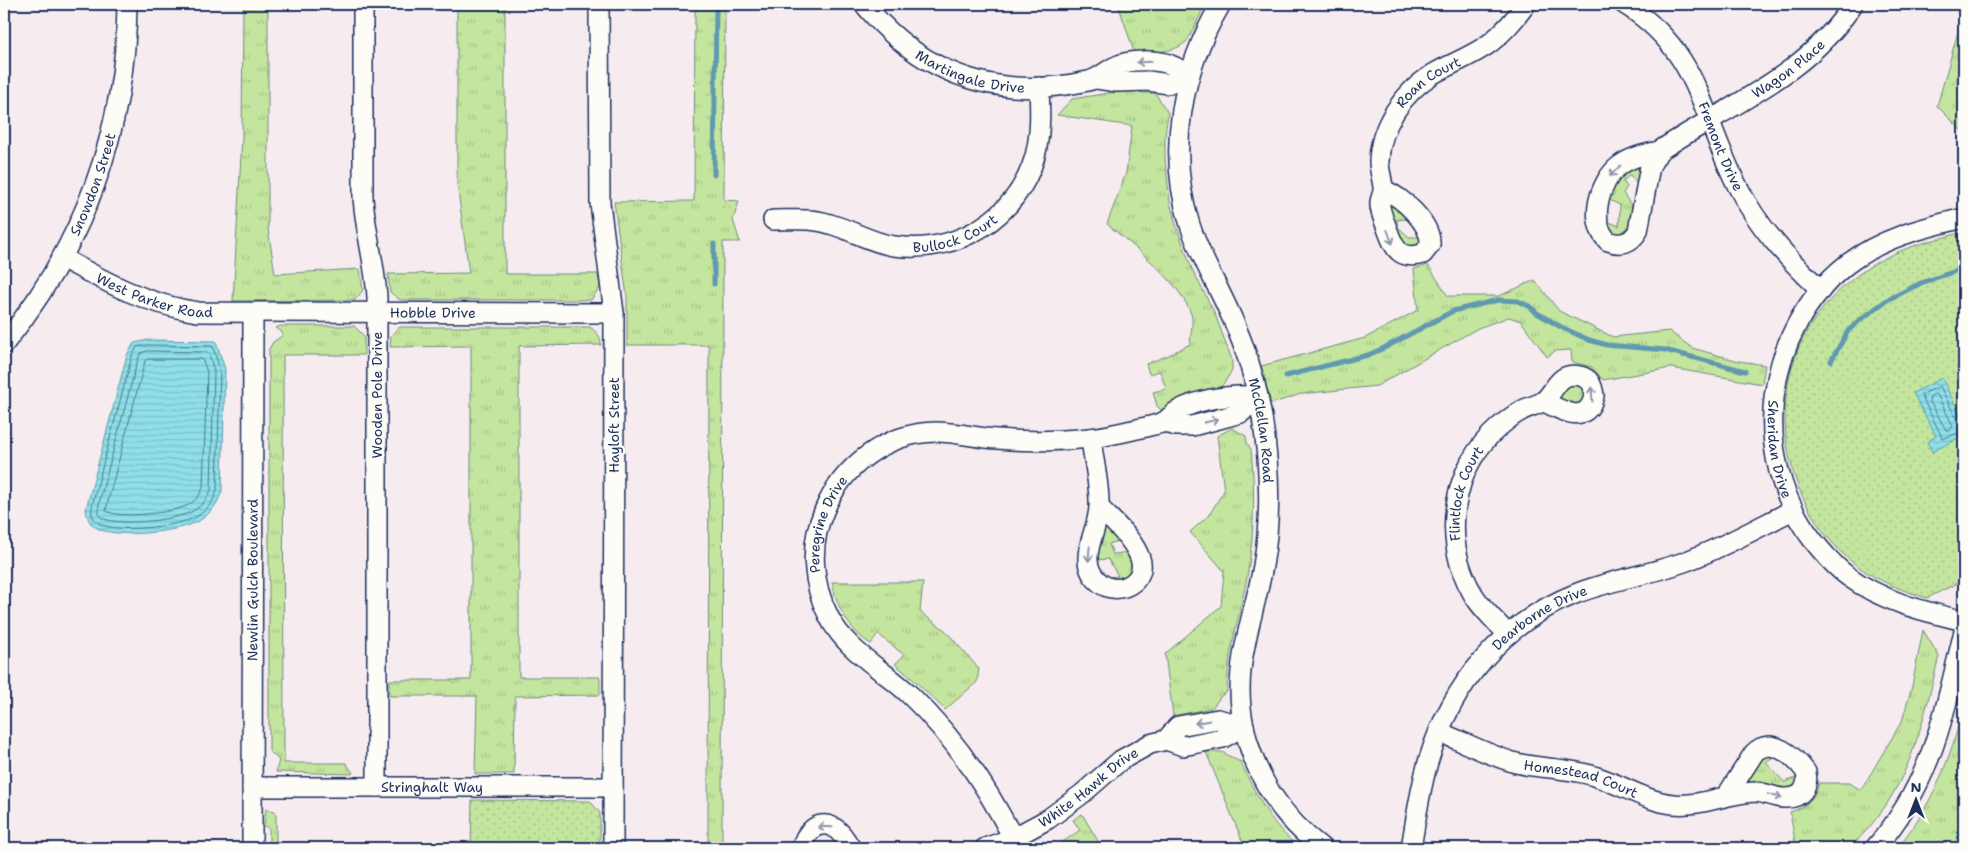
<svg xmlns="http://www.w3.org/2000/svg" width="1968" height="852" viewBox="0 0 1968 852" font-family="'Shantell Sans',sans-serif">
<defs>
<pattern id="grass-tufts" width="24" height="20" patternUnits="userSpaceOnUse" patternTransform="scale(1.25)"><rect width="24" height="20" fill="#c3e59e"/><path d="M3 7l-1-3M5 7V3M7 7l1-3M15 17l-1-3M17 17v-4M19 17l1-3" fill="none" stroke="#a7c58a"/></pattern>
<pattern id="park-dots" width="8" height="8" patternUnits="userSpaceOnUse" patternTransform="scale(1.25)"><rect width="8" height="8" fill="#c3e59e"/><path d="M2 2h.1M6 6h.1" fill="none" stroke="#a7c58a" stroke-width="1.8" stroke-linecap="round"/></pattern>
<pattern id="water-rules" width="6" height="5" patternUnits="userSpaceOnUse" patternTransform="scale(1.25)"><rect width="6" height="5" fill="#8fe0e7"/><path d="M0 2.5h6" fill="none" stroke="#7bc0c9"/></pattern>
</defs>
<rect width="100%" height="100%" fill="#f6ecf0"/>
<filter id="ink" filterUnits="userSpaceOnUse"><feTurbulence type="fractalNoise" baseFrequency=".02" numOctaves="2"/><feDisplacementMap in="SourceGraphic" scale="10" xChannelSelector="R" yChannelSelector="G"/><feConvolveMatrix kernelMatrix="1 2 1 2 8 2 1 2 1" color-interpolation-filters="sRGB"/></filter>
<g filter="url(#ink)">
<!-- grass -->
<path fill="url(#grass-tufts)" stroke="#6f8a7e" d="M243,4H267L268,7V228L275,274L360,269L363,290L355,300L233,301L242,136Z
M457,4H505V274H598L600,287L591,300H400L390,292L388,274L469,273L457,183Z
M695,4H725L724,200L739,201L733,220L740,242H723L722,848H708L709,345H627V297L614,202L694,201Z
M1118,4H1206C1200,13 1192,35 1186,42C1175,53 1149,53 1134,52Z
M1960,4H1964V133L1937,106L1961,21Z
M1134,89L1142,93H1155L1168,113L1165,136V159L1170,202L1176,225L1192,269L1215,314L1232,360V371L1219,390L1180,400L1161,410L1157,406L1153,392L1166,389L1160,371L1149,374L1146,364L1169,355L1190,344C1190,335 1194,322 1191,314C1179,280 1134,247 1107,224L1126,173L1132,126L1057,115L1072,99Z
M1640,165L1641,169L1637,184L1630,175L1623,181L1627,187L1623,193L1634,210L1631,232L1615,236L1609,229L1607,221L1619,226L1620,205L1607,199C1611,184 1625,168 1640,165Z
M1392,205L1400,210L1408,219L1397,220V226L1409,237H1423L1422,242L1415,248L1401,244L1390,212L1389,207Z
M1428,265L1448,296H1499L1535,280L1559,311L1613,337L1669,331L1692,348L1739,361L1765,365L1762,384L1671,368L1603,380L1592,367L1572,362L1571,350L1555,351L1547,357L1521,321L1509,317L1478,328L1377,386L1301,394L1271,404L1261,366L1365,338L1418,310L1414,269Z
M280,326H354L364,336V355H283L284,763H346L353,773L351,774L276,772L279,760L269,751V349L273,342L282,336V332L276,328Z
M400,327H590C597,333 601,335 601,345L519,346V677H600V695L515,696L514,774H475L477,696H389V680H471V346L390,347L391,335Z
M1578,383C1587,390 1587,399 1578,406L1557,400L1569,384Z
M1232,428L1246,436L1247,443L1251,449C1256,498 1254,548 1243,597C1236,629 1227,658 1227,692L1221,696L1212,708L1173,716L1165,654L1221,606L1224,571L1190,532L1209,515L1224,491L1217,436Z
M1104,526L1107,527L1118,541L1109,544L1113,554L1130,553L1134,566L1127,578L1115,580L1109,577L1118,576L1108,559L1096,560Z
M832,582H923L920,612L945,630L979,669L977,682L945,710L917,683L895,664L904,655L878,634L871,644C850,632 836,606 832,582Z
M1923,630L1939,656C1921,730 1908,795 1849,848H1796L1790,812C1806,807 1815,799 1819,783H1849L1861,790L1902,721L1912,686Z
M1964,706V848H1897C1934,803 1949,762 1964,706Z
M1206,752H1222L1238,761H1240C1255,793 1271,826 1300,848H1245Z
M1766,755H1776L1766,762L1784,782L1798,777L1799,779L1795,786L1787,790L1745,785V782C1754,774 1756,763 1766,755Z
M266,809L275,811L276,815V848H269V828L264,826Z
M1082,814L1102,848H1054L1080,830L1073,820Z"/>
<!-- park -->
<path fill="url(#park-dots)" stroke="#6f8a7e" d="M1964,232V572L1960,582L1927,598C1894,588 1863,575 1839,550C1769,478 1764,357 1842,288C1882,252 1914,245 1964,232Z
M472,800L590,801L600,813V848H471Z"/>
<!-- water -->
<path fill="url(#water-rules)" stroke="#6199b0" d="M148,340L216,341L225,369L222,491C218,504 210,514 199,521C180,532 116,539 97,528C89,524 87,518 86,509L127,355L134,343Z
M1942,378L1964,423V435L1932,452L1927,442L1936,436L1913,393Z"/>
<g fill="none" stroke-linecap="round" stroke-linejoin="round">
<!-- shore -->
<path stroke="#497695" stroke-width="1" d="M148,345L211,346L213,347L220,370L217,490C214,502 206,511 196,517C180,526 107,536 95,520C90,515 92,508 93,502L132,356L137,347Z
M148,351L206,352L209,354L214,371L211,489C208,499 201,507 191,512C175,520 113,528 99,516V503L138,359L141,353Z
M148,359H201L203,361L207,372L203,487C201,495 195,501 188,505C174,513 120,519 106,511L107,505L145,361Z
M1935,394L1938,396L1953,426L1949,431L1946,430L1929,400L1930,397Z
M1964,424L1958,422L1940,386L1921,395L1940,433L1942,439L1964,431"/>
<!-- stream -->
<path stroke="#6199b0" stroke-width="5" d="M714,175L716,4
M714,244V284
M1831,361L1848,331L1860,320L1887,300L1921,283L1964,268
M1286,376L1368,355L1384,348L1453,311L1498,300L1518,301L1529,306L1537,313L1561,327L1589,340L1607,345L1665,350L1745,371"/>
<defs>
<g id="minor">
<path d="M363,4V197C365,230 375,263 377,297V787"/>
<path d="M599,4L600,203L614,313L613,848"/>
<path id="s1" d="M864,4C922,75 997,101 1088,81C1099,79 1104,72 1114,67C1127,59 1160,59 1173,66C1179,68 1184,73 1188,77"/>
<path id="s2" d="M1221,4C1182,69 1166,150 1190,225C1199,254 1214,279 1227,307C1250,354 1263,407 1267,458C1270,494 1269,531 1263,566C1253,622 1231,668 1244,726C1254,775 1282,818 1322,848"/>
<path id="s3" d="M1624,4C1701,52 1700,114 1738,187C1758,227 1788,259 1821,290"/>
<path d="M1097,79L1117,82L1148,81L1169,84L1188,77"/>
<path id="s4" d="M1659,151L1650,166L1638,231C1631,243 1621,246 1608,241C1588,222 1599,182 1619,166C1631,157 1645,154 1659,151C1727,106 1808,75 1853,4"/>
<path id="s5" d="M1384,190C1402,197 1432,224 1430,245L1423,254C1400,260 1395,250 1388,231C1385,222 1379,211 1380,202C1381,196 1384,192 1383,187C1382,178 1379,170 1379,161C1380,125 1404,92 1433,74C1452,63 1473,56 1490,43C1504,32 1516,18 1526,4"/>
<path id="s6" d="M1964,218C1922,228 1881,238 1846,265C1764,331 1748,456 1812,539C1823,553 1835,567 1849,577C1884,602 1923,611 1964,621"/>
<path id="s7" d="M773,220C792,220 812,218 830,224C852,230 871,243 894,246C957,255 1018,217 1035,156C1041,133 1040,110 1039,87"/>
<path id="s8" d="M62,258C106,282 148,305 198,312L614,313"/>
<path id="s9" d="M4,344C83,246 126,131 127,4"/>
<path d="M1164,422L1176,426H1192L1215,420L1241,413L1258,396"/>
<path d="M1091,438C1093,459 1100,486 1099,506C1099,532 1074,560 1099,582C1117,598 1148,582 1140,558C1133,538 1113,522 1099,507"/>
<path id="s10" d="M1508,634C1495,621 1482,609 1473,594C1441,540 1451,468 1499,427C1506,421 1513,415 1521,411C1527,407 1535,406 1542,402C1556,393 1556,371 1580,376C1590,378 1593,386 1594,396C1587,426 1562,411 1543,401"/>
<path id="s11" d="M1439,732C1464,742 1490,756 1516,763C1542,769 1569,768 1594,776C1621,784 1645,801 1673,804C1701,807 1727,793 1755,792C1765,792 1774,798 1784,798C1802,799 1809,787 1806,772C1794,756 1771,735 1754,753L1727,795"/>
<path d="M1166,740L1183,746L1223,738L1244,726"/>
<path id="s12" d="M252,787H613"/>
<path id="s13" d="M1013,838C986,785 954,737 911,696C883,669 847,652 829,617C812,584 809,545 824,511C843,465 886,433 936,432C957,432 977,438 998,439C1028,442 1059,441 1090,438C1109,436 1128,431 1146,427C1151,425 1158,425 1163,422C1168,420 1172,414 1177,411C1201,398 1230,395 1258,396"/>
<path id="s14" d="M252,848L253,313"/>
<path d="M802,848C804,834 817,819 833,827C841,831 846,841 851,848"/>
<path id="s15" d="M985,848L1013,838L1048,819L1082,794L1121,760L1150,744L1166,740L1178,726L1218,719L1244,726"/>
<path id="s16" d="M1411,848C1416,819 1420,788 1429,759C1451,686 1502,623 1575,594C1610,580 1648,575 1684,562C1722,548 1757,528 1793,510"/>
<path d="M1875,848C1933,782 1944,713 1964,631"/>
</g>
</defs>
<!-- minor casing -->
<use href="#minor" stroke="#1b2f5e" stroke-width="22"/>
<!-- minor -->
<use href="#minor" stroke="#fdfcf7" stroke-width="19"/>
</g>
<!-- one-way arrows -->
<defs><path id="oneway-shaft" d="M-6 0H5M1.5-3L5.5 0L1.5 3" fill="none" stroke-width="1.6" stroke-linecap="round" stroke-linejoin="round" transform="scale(1.25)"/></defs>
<g stroke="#8c96aa">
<use href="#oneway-shaft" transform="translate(1144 62) rotate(178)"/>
<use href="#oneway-shaft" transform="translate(1615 171) rotate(136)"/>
<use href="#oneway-shaft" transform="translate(1390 237) rotate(69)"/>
<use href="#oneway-shaft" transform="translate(1592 394) rotate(-93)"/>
<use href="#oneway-shaft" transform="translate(1211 421) rotate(-14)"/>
<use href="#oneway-shaft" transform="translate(1089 554) rotate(95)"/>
<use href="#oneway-shaft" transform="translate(1202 722) rotate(169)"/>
<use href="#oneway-shaft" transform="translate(1775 796) rotate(16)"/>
<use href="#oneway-shaft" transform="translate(825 827) rotate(-178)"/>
</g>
</g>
<g text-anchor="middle" stroke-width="5" stroke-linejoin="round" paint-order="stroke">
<!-- street labels -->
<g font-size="14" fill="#1b2f5e" stroke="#fdfcf7">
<text dy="5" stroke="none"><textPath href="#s4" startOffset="399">Wagon Place</textPath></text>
<text dy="5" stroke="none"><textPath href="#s1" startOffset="130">Martingale Drive</textPath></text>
<text dy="5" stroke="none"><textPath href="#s5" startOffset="305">Roan Court</textPath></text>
<text dy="5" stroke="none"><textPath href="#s3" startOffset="176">Fremont Drive</textPath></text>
<text dy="5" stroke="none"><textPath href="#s9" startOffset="184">Snowdon Street</textPath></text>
<text dy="5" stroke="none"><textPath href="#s7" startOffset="189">Bullock Court</textPath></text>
<text dy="5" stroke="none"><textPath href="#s8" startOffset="101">West Parker Road</textPath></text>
<text dy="5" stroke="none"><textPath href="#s8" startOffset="382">Hobble Drive</textPath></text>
<text transform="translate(377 395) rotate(-90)" y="5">Wooden Pole Drive</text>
<text transform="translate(614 425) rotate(-90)" y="5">Hayloft Street</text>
<text dy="5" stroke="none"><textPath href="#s2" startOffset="449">McClellan Road</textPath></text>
<text dy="5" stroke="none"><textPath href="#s6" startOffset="335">Sheridan Drive</textPath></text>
<text dy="5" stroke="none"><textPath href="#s10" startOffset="159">Flintlock Court</textPath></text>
<text dy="5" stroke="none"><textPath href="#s13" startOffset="388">Peregrine Drive</textPath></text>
<text dy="5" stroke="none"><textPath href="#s14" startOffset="268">Newlin Gulch Boulevard</textPath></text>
<text dy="5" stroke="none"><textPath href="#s16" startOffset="276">Dearborne Drive</textPath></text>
<text dy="5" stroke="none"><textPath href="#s11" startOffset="150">Homestead Court</textPath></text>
<text dy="5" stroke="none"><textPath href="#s12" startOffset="180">Stringhalt Way</textPath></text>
<text dy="5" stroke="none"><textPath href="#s15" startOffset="121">White Hawk Drive</textPath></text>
</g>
</g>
<!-- margin -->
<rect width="1968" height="852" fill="none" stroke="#fdfcf7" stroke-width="20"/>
<rect x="10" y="10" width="1948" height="832" fill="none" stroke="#1b2f5e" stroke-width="2" filter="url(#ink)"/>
<!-- north arrow -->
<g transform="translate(1916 800)" stroke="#fdfcf7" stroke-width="4" paint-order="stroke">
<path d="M0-4L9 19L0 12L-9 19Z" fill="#1b2f5e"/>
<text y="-8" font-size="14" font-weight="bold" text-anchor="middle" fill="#1b2f5e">N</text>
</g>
</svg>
